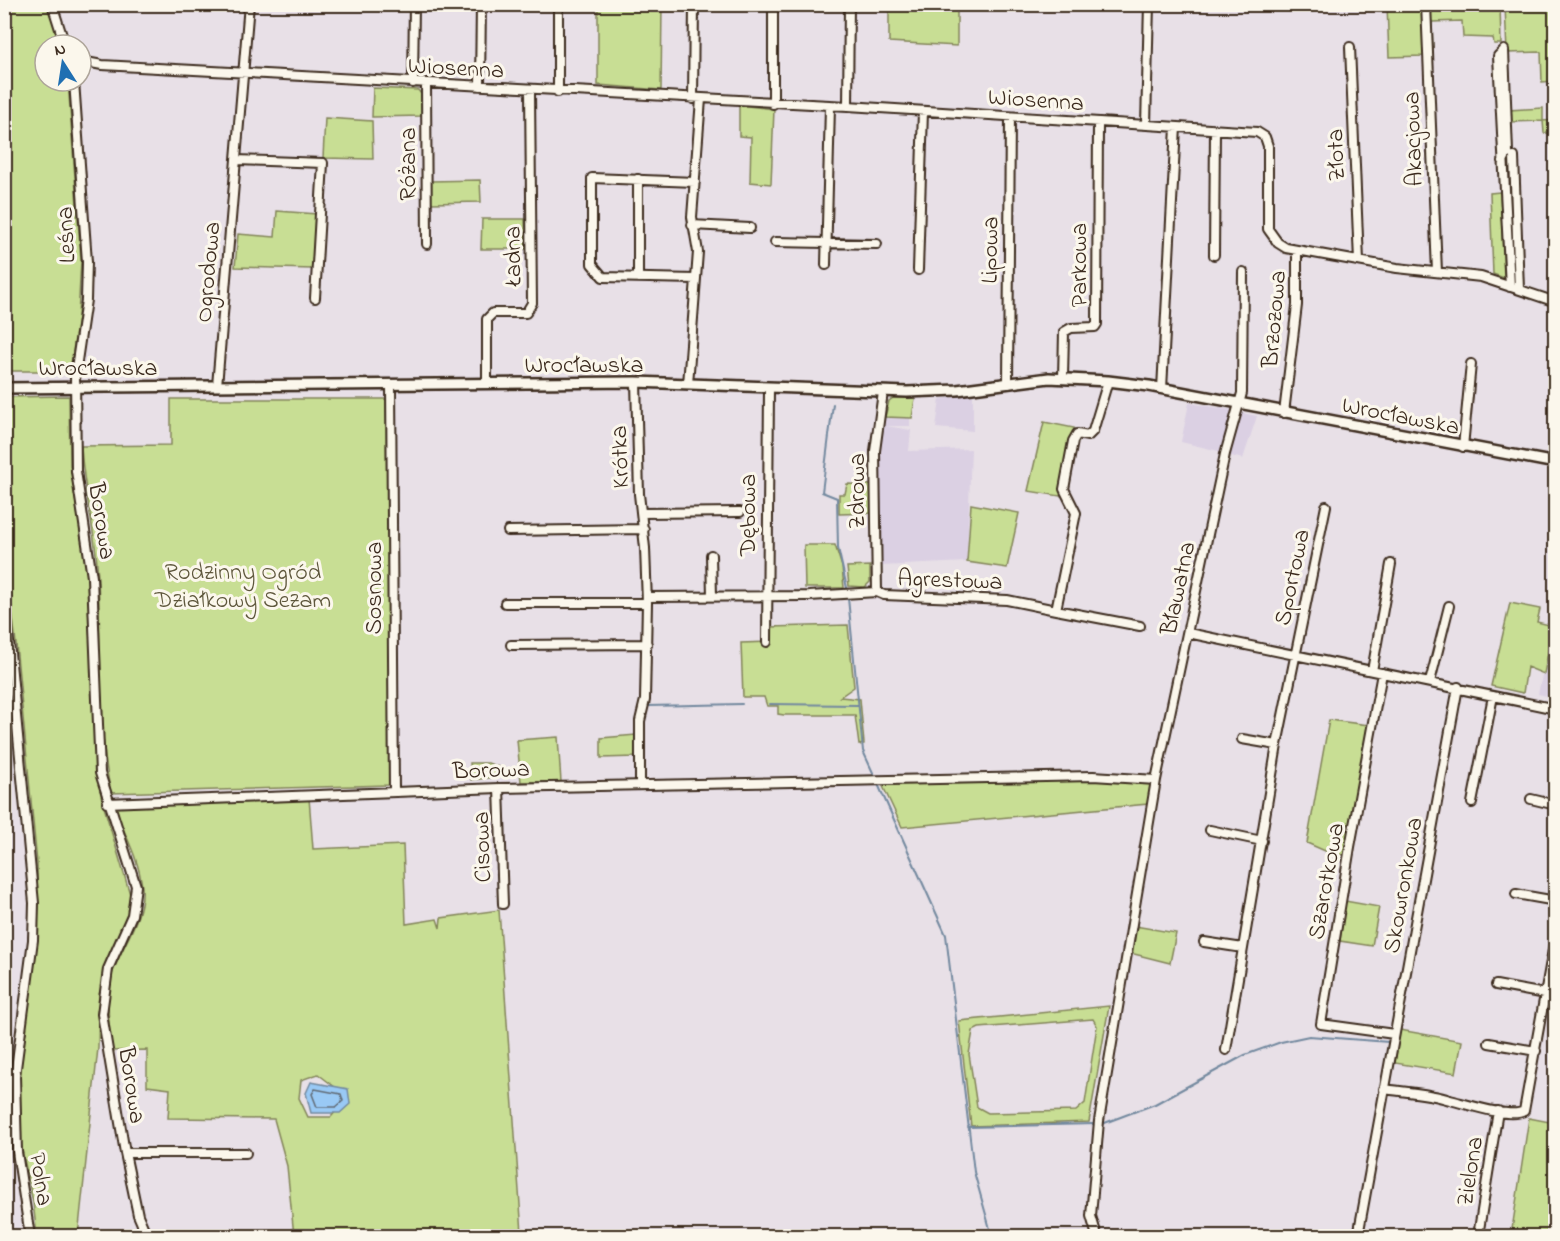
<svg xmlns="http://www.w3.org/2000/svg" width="1560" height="1241" viewBox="0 0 1560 1241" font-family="'Indie Flower',sans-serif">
<rect width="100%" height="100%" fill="#e8e0e7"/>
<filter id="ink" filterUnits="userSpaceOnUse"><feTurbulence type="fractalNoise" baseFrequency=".0167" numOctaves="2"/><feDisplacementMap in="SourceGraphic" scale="12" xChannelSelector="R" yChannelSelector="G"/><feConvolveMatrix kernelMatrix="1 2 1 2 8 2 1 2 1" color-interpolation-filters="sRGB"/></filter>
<g filter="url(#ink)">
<!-- built -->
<path fill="#dbd0e3" d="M973,395V431L936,428L940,399Z
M1189,403L1233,410L1223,452L1181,442Z
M1236,412L1257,416L1243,459L1227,455Z
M885,417L910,418V426H886L911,430L909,451L971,449L967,562L881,566L878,455Z
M1553,626L1556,628L1555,698L1538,694Z"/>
<!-- green -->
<path fill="#c8de94" stroke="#828459" stroke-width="1.5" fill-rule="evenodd" d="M4,5H47L61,45H45V81H68L81,260L78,317L70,371H5Z
M598,5H662L661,90L598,85Z
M889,5L1033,4V10L957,8V46L889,42Z
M1387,5H1500L1501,44H1494L1493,38L1463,37L1462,21L1432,22L1433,51L1424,52V56L1389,57Z
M1505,5H1555V81L1542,82L1541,52L1507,53Z
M373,88L418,90L421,94L422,116L372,117Z
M739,105L774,109L771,184L750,182L751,137L739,136Z
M1543,108V121L1555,120V133H1544L1543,121L1510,122L1509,110Z
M325,118L372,121L373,159L323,158Z
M480,180L481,202L431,203V181Z
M1500,192L1504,278L1493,274L1490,193Z
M277,211L317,214L313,269L235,267L238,234L275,237Z
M482,219H525L526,249H481Z
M69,396L70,466L88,580L95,761L102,800L132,901L99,995L98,1048L78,1236H37L33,1202L20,1140V1080L24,1026L38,923L37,863L15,634L5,557L4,397Z
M893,398H915L912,418L885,417L889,401Z
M171,399H386L390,785L111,793C95,718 103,640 97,564C94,525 83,486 81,446L171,445Z
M1044,422L1074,428L1060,496L1028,491Z
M847,484L872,485V513L839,514V494H845Z
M971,504L1019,513L1007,568L967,562Z
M804,545H835L842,567L844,588H805Z
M870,566V582L865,587L849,586L847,567Z
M1510,603L1540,609L1537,622L1553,626L1544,674L1527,667L1523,693L1491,686Z
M848,625L854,687L840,697L860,699L864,744L859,745L855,715H784L778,714V706H767L764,697H743L741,643L770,642V627Z
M1329,720L1369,725L1346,855L1332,854L1307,843Z
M636,735V757L601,758V738Z
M558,737L561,782H521L517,740Z
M470,763H488L504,769L505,776L471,780Z
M1133,779L1151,785L1148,804L902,827L881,782Z
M309,798L313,849L403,845L406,924L437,919L440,928L441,918L499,910L522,1233L491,1236H294L287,1166L274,1119L168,1118L170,1089L147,1086V1050L110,1051C111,1027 105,1005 110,982C117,951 145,920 142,887C139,859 124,832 113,805ZM318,1074L348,1097L331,1117H308L299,1098L301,1080Z
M1345,901L1379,907L1372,946L1340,941Z
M1135,926L1176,933L1170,963L1130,953Z
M1109,1006L1089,1122L971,1126L959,1021ZM1093,1019L1097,1026L1085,1103L1076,1111L988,1113L977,1107L969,1054L973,1031L979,1028Z
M1400,1030L1462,1041L1456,1073L1395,1063Z
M1529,1118L1555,1123V1236H1511Z"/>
<!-- water -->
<path fill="#99c9f5" stroke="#73899f" stroke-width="1.5" d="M311,1082L348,1089L350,1104L340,1113H311L306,1093Z"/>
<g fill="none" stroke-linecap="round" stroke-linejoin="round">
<!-- shore -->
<path stroke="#616a74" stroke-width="1.5" d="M315,1089L341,1094L343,1101L336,1107H317L312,1094Z"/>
<!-- stream -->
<path stroke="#73899f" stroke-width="2" d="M833,404L822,492L837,498L838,548L847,588
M848,598L863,751L875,777
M770,704L857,705
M648,706L742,704
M877,782L946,935L974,1172L992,1236
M1102,1124L1155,1104L1245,1055L1281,1042L1309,1036L1389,1042
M968,1127L1095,1124"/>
<defs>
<path id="minor" d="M52,4L65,45
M1426,4L1437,272
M1350,47L1359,261
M1504,50L1498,56L1510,287
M81,61L102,65L848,106L1257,132L1265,137L1268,146V229L1278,243L1286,248L1397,268L1481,277L1556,302
M74,81L87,262L86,300L75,375L76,471L92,577L100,773L136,886L132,915L108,969L102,1014L125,1153L138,1215L147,1236
M413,83L414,4
M426,84L427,244
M480,86L481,4
M558,92V4
M693,99L694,4
M773,104V4
M848,106L849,4
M1146,125L1149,4
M1514,157L1519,289
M237,160L323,163L315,298
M1503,161L1508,152L1504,50
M695,182L592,178V264L603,277L696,279
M692,225L750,228
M775,242L877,244
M1214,255L1215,130
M826,265L830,106
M918,270L923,111
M638,278V179
M1063,378L1064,332L1071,328L1095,327L1097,324L1098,123
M1108,381L1093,431L1088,436L1077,434L1073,441L1064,489L1076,513L1056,610L1140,626
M636,382L639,494L645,548L647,603L645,700L640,721V785
M487,383V319L493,313H526L532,303L530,91
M688,384L698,252L692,217L701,99
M1008,384L1010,117
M391,385L394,792
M217,386L249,4
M1162,389L1176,127
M1284,413L1297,305V252
M1463,447L1471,364
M642,513L740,512
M508,531L644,529
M711,555L712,596
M4,590L34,903L33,940L15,1076L17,1152L30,1236
M877,592L875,451L883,392
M647,597L809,596L877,592L884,595L1007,600L1056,610
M505,603H647
M1188,633L1556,709
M767,642L769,389
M511,645L647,644
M1372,671L1391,564
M1382,673L1350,847L1321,1024L1394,1034
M1430,682L1449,606
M1242,739L1277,745
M499,788L503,904
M1531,799L1556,805
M107,803L499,788L1093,776L1156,780
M1472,803L1493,696
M1210,830L1262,841
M1516,894L1556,901
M1204,942L1243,948
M1496,985L1545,994
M1489,1043L1536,1051
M1226,1050L1277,745L1326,506
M1384,1089C1405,1092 1430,1093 1450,1100C1466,1104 1511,1119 1524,1111L1556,933
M125,1153H246
M1097,1236L1091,1216L1099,1121L1156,780L1225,454L1242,393L1243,272
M1358,1236L1458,687
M1478,1236L1498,1111"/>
<path id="tertiary" d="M4,388L636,382L907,392L957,390L1049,378L1108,381L1149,386L1556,463"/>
</defs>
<!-- minor casing -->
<use href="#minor" stroke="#3b2a1e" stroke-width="12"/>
<!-- tertiary casing -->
<use href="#tertiary" stroke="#3b2a1e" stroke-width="14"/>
<!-- minor -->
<use href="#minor" stroke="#fbf7ec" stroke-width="8"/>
<!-- tertiary -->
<use href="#tertiary" stroke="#fbf7ec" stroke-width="9"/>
</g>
</g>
<g text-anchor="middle" stroke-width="6" stroke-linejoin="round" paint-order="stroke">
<!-- street labels -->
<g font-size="24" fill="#3b2a1e" stroke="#fbf7ec">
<text transform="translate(456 67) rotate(3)" y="8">Wiosenna</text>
<text transform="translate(1036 99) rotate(4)" y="8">Wiosenna</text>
<text transform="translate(1412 139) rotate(-92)" y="8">Akacjowa</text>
<text transform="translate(1335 155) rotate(-92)" y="8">Złota</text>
<text transform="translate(407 164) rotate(-90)" y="8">Różana</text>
<text transform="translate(65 235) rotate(-93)" y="8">Leśna</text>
<text transform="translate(989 250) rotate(-89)" y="8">Lipowa</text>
<text transform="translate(512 256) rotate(-91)" y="8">Ładna</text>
<text transform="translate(1078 265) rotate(-90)" y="8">Parkowa</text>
<text transform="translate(207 272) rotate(-85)" y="8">Ogrodowa</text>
<text transform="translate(1273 319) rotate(-85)" y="8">Brzozowa</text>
<text x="584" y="372">Wrocławska</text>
<text x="98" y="375">Wrocławska</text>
<text transform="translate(1401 415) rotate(11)" y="8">Wrocławska</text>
<text transform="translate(619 457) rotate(-92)" y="8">Krótka</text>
<text transform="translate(856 491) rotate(-90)" y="8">Zdrowa</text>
<text transform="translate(747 515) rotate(-90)" y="8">Dębowa</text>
<text transform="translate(103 521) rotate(81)" y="8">Borowa</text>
<text transform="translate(1291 577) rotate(-78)" y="8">Sportowa</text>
<text transform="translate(950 579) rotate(2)" y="8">Agrestowa</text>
<text transform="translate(373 588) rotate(-90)" y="8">Sosnowa</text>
<text transform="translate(1177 588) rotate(-78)" y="8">Bławatna</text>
<text transform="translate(491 769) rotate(-2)" y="8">Borowa</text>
<text transform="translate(481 847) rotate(-92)" y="8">Cisowa</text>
<text transform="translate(1325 881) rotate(-80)" y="8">Szarotkowa</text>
<text transform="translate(1402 885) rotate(-80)" y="8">Skowronkowa</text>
<text transform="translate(133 1085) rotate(81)" y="8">Borowa</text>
<text transform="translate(1469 1171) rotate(-81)" y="8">Zielona</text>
<text transform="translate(42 1179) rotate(81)" y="8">Polna</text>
</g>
<!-- park labels -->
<g font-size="24" fill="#5e573c" stroke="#fbf7ec">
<text x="243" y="579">Rodzinny Ogród<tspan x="243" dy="28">Działkowy Sezam</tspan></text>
</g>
</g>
<!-- margin -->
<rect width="1560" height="1241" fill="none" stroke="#fbf7ec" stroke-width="24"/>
<rect x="12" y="12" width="1536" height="1217" fill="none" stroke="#3b2a1e" stroke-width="2" filter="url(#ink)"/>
<!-- north arrow -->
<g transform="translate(63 63) rotate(348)"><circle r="28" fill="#fbf7ec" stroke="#aea59a" stroke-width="1.5"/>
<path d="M0-4.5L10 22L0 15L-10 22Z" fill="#1f6fb2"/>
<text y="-9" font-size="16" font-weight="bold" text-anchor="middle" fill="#3b2a1e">N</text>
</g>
</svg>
